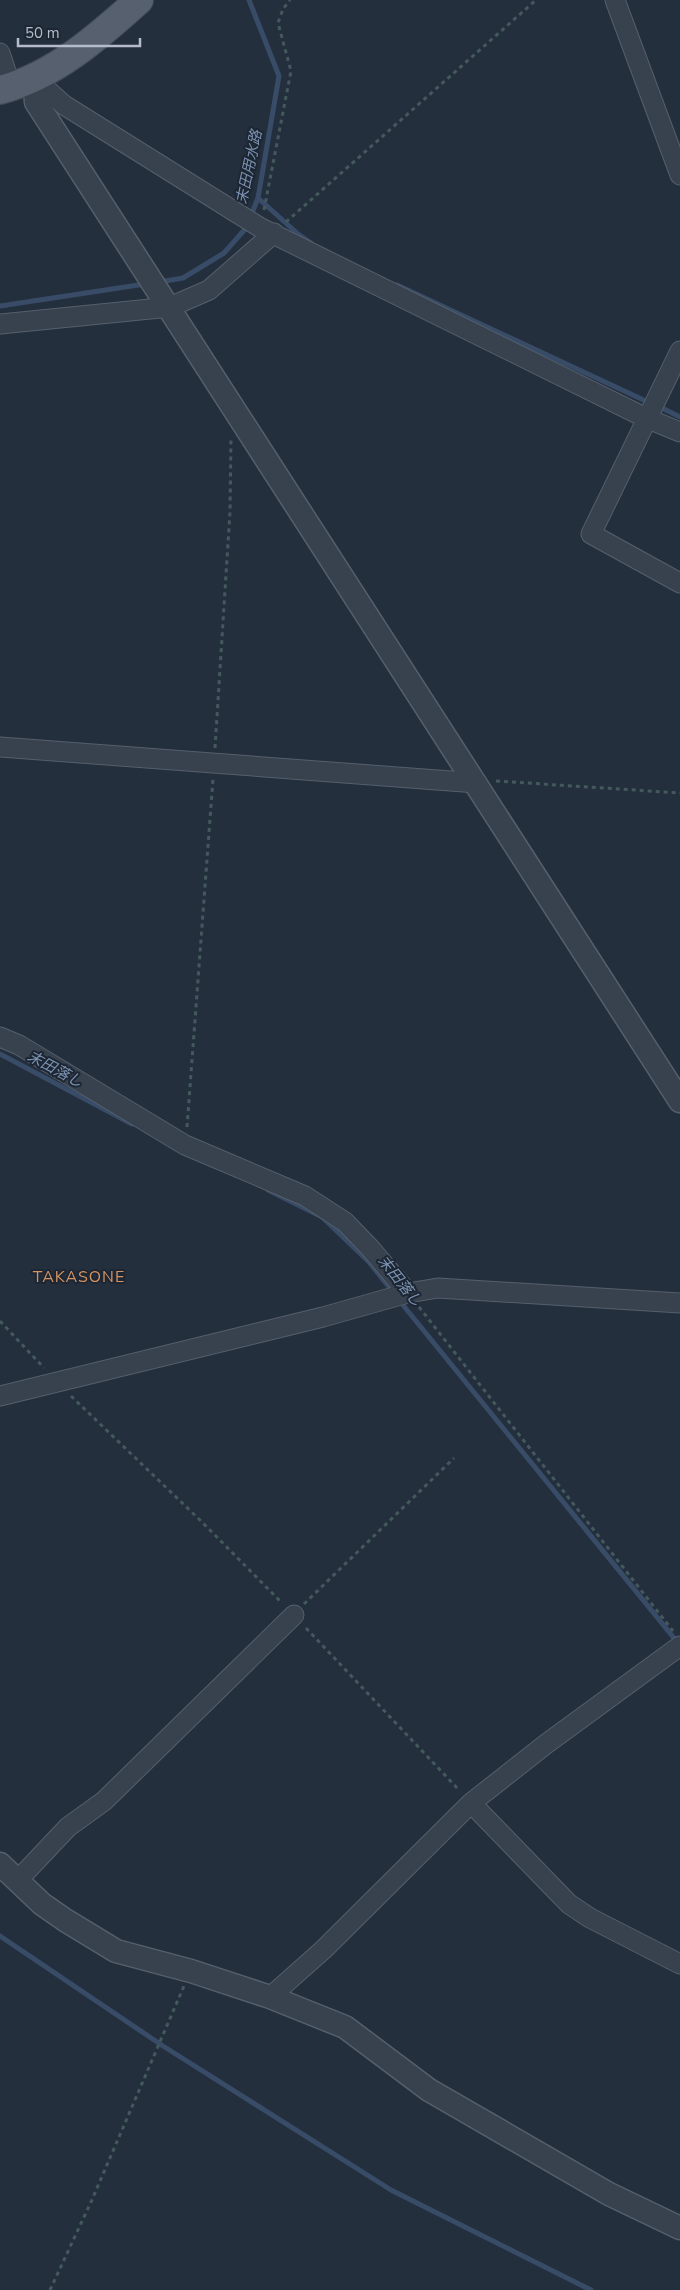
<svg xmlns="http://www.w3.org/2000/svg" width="680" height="2290" viewBox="0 0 680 2290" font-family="'Nunito Sans','Noto Sans JP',sans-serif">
<rect width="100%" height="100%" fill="#242f3e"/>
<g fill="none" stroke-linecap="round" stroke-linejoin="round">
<!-- stream -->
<path stroke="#394c67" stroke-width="5" d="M258,198L298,234L311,243
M159,282L183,278L224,253L246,228L258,198L279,76L249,0
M397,285L650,403
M0,306L145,284
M658,406L680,417
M0,1054L132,1124
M268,1190L322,1217L369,1262L393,1292
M398,1299L678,1643
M0,1936L163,2046L391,2190L591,2290"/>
<defs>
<path id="minor" d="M615,0L680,175
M0,53L11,87
M34,78L64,105L261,228L646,418L680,432
M0,324L170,307L209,290L274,233
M680,351L591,534L680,583
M0,747L477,783
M0,1037L19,1045L185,1145L305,1196L345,1222L370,1248L408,1293
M0,1396L323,1317L408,1293L438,1288L680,1303
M471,1803L569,1904L590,1918L680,1964
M17,1881L68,1827L104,1801L294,1615
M270,1997L323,1950L471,1803L546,1744L680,1646"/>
<path id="tertiary" d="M34,78L36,102L680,1101
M0,1864L42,1904L65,1920L116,1951L191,1971L270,1997L345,2027L429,2090L609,2194L680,2228"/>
<path id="primary" d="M0,90C54,76 98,37 139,0"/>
</defs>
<!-- minor casing -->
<use href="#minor" stroke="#565f6c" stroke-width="21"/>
<!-- tertiary casing -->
<use href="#tertiary" stroke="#565f6c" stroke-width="25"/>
<!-- primary casing -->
<use href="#primary" stroke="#414a57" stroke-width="30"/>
<!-- path -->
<path stroke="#44595c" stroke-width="3" stroke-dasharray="4 4" stroke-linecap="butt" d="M264,210L291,71L278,23L283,9L290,0
M286,222L536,0
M215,748L230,512L231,439
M496,781L680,793
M187,1127L213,779
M419,1307L673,1631
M0,1321L44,1368
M71,1396L202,1522L282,1603
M304,1604L454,1458
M306,1628L459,1790
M50,2290L91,2202L184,1986"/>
<!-- minor -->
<use href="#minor" stroke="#38414e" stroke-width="19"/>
<!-- tertiary -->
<use href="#tertiary" stroke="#38414e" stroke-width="22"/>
<!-- primary -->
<use href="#primary" stroke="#56606e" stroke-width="28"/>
</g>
<g text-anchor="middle" stroke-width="4" stroke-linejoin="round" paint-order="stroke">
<!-- water labels -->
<g font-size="15" font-style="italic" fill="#7c92b1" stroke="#1d2633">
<text transform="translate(249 167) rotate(-78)" y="5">末田用水路</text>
<text transform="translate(55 1069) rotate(28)" y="5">末田落し</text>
<text transform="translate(400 1281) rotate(51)" y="5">末田落し</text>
</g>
<!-- quarter labels -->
<g font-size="16" letter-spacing="1" fill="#d59563" stroke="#1d2633">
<text x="79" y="1282">TAKASONE</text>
</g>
</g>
<!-- scale -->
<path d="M18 38v8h122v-8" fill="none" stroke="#b4bcc9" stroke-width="2.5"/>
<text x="25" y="38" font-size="15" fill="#b4bcc9" stroke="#1d2633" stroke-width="4" paint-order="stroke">50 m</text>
</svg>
